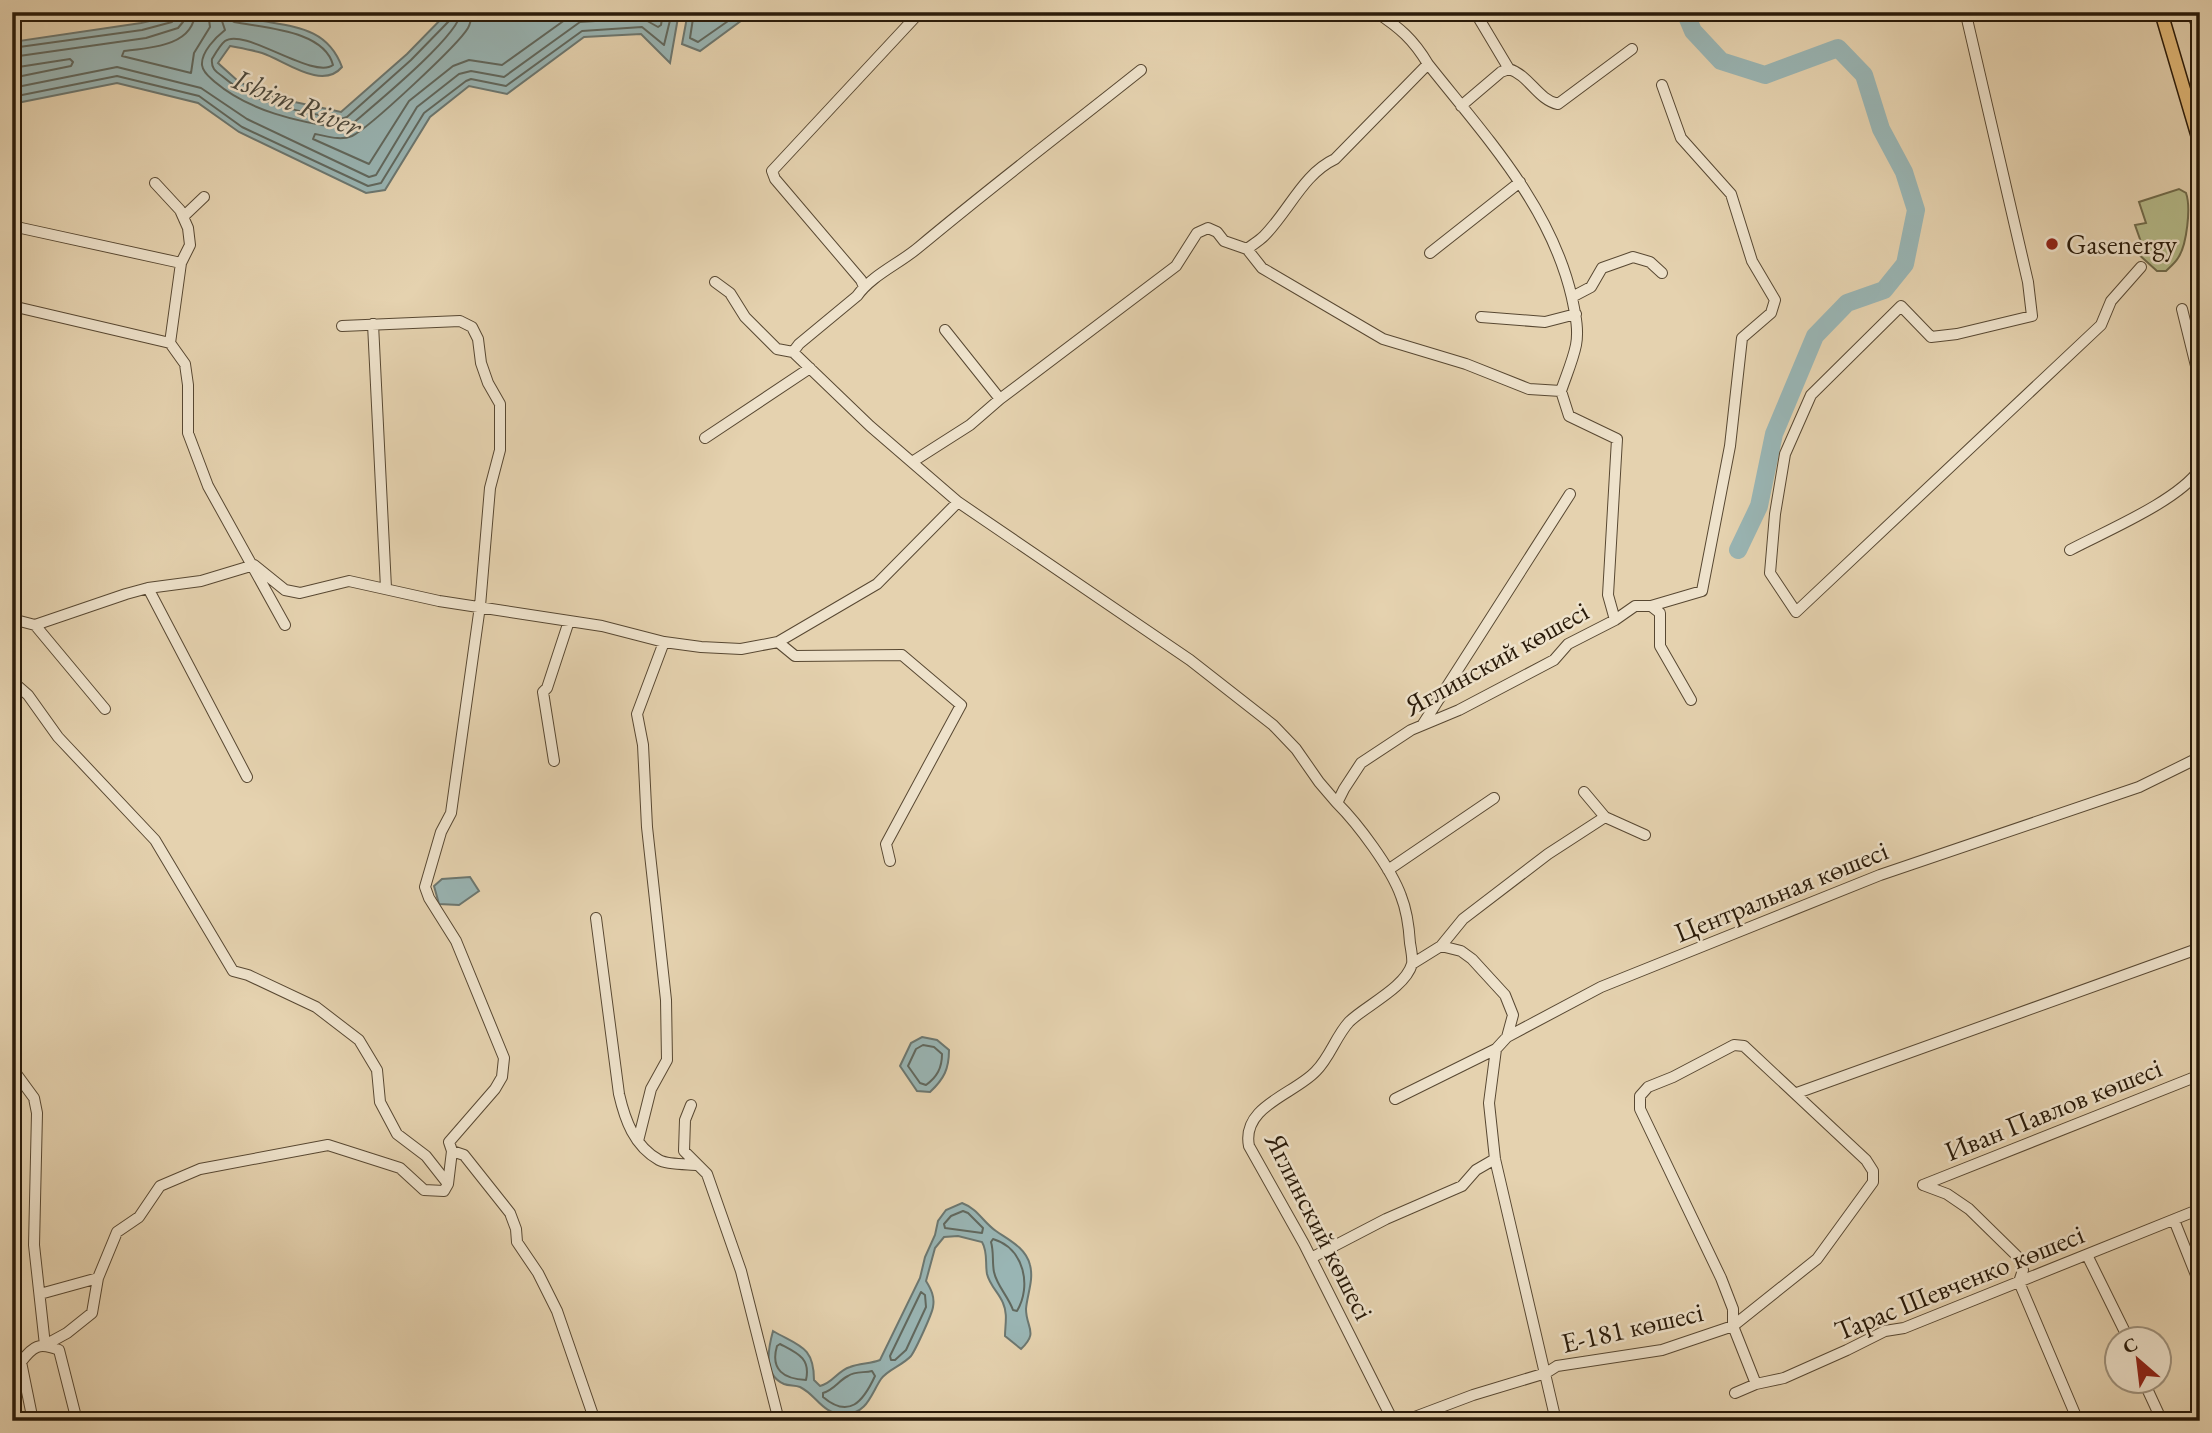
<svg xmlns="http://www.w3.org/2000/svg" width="2212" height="1433" viewBox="0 0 2212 1433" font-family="'EB Garamond',serif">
<rect width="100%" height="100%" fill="#e5d2af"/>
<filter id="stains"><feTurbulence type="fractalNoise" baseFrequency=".00286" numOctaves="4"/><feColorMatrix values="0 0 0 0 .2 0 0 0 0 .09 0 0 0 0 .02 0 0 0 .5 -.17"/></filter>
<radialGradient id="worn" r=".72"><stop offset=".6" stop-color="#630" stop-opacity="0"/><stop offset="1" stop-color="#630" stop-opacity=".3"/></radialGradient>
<!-- green -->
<path fill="#b5bb8a" stroke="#6f6a4a" stroke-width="2" d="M2179,189L2186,193C2191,207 2187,245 2178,258C2175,263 2170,267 2166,271H2157L2136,252L2135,247L2141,242L2135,225L2146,223L2139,202Z"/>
<!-- water -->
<path fill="#99b5b4" stroke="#6c7770" stroke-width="2" d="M187,12C213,12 237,16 263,21C297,27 328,29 342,67C322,91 284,60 262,53C252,50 240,48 230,46L218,63L239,82L276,98L341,112L407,54L448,12H679L670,63L641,34L584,37L507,94L469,86L430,117L385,190L366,193L239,132L198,103L117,83L12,104V42L141,23Z
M688,12H753L700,51L682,44Z
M470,877L479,891L459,905L439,904L434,886L442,879Z
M922,1037L937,1040L949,1050C949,1069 944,1079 930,1092L917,1091L900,1066L911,1043Z
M962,1203C978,1209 983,1222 996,1231C1009,1240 1026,1248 1030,1265C1034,1280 1027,1295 1026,1309C1026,1328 1039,1332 1021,1349L1005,1336C1005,1325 1008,1314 1003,1303C999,1293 990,1286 987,1274C985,1263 988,1252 982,1242L958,1236L944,1237L935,1248L926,1281C931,1289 935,1297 933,1307C932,1314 916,1349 911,1356C903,1365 887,1370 881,1379C871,1394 867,1414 845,1414C822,1415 817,1395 800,1387C795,1385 789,1386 784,1384C763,1375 768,1349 773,1331C799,1346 814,1346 814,1380L820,1386C833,1383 837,1371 850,1367C860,1363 870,1364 880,1360L920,1278L925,1257L935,1235L938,1221L946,1210Z"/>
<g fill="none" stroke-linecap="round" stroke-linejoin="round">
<!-- shore -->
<path stroke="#61685e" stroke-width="2" d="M195,12C194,46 150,48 124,51L122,56L191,73L194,53L210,27L208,12
M219,12L225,30C216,37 201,52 202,65C203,73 210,77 215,82C249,111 298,122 341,128L352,124C373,106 460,35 461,12
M227,12L229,19L234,22C263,28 324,30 333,65C313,80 244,27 225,41C220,45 215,54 212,59C211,68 215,71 222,76C254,104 300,112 341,119L347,117L411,60L450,20L452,12
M472,12C471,18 471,23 468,28C458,45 369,128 352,136C340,141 327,136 315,134L313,139L369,164L409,101L453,66L469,60L502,65L576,12
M694,12L690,38L698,42L741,12
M12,48L142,30L172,22L176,12
M12,57L146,38L178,28L183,22L185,12
M12,68L70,59L73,62L71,66L12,78
M12,88L117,67L201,88L247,119L369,177L376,175L417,107L459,74L471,71L504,77L580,22L642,18L658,27L661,25L663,12
M12,97L117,76L199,96L242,127L368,186L381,183L424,113L466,81L471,79L506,86L582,31L642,27L664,45L672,12
M923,1045L934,1047L942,1054C942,1068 937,1077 926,1085L920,1083L908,1066L916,1049Z
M963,1211L968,1213L983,1228L982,1233L945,1228L944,1224L951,1216Z
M993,1239C1024,1248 1032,1286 1017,1311L1013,1310C1008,1296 997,1286 994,1272C992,1262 994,1252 991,1242Z
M921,1292L925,1295L926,1307L906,1350L895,1360H891L890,1356Z
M780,1344C797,1353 811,1358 806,1380C784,1379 770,1370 777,1346Z
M872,1371L875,1376C863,1402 849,1419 823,1397V1393C835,1389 838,1381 848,1376C855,1371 864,1373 872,1371Z"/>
<!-- river -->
<path stroke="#99b5b4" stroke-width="18" d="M1685,12L1693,31L1721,61L1765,75L1838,48L1864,75L1881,129L1904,172L1916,210L1905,264L1884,290L1847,303L1815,336L1774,434L1759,506L1738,550"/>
<defs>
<path id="minor" d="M1376,12C1400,28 1413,39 1428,64C1485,136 1551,206 1572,298C1575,313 1579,329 1576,345C1573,360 1566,376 1561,391
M1475,12L1509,69C1529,75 1538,100 1558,104L1632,49
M1967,19L2028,282L2032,316L1957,334L1931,337L1901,306L1811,395L1785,454L1775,514L1770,573L1796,612L2101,325L2111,301L2141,267
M1461,106L1501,72L1509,69
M155,183L180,210L188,228L190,245L181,263L170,343L185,364L188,385V433L208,486L285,625
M183,217L204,197
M12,226L181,263
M1247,249L1262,268L1383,339L1466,364L1529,389L1561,391L1569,416L1617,439L1608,595L1615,620
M1430,253L1520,182
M715,282L730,293L745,317L777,349L793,352L870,426L958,502L1190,660L1273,725L1296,749L1319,782L1337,803
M864,287L861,280L775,179L772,171L920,12
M1572,297L1591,287L1602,268L1633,257L1650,262L1662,273
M12,306L170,343
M2182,309L2200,382
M1481,317L1545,322L1576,314
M373,324L386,588
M342,326L460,321L472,327L478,339L481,363L488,383L500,404V450L490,488L480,606L451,813L441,832L425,887L429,898L456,941L504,1058L502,1077L495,1089L449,1142L452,1151
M945,330L1000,399
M793,352L799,344L857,296C872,275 899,264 919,247C992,186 1067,129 1141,70
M705,438L810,368
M912,462L970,425L1000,399L1176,266L1197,233L1208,228L1217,232L1224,241L1247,249C1252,245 1259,241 1264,236C1289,211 1303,174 1335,159L1428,64
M2070,550C2106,531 2178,501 2200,469
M254,565L285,590L300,593L349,581L439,601L602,626L664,642L701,647L741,649L778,642L877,584L958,502
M148,588L247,777
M1651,606L1660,613V646L1691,700
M12,619L35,625L126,594L148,588L201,581L254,565
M35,625L105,709
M778,642L795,656L902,655L961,705L886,844L890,861
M12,681L28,695L58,737L155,840L233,971L248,975L316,1007L359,1040L377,1070L380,1102L397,1134L426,1156L448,1184L452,1151L464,1155L510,1213L516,1229L517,1242L538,1273L557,1311L595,1421
M1423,724L1570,494
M554,761L543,692L547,688L569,621
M1605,817L1645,835
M1388,870L1494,798
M596,918L619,1094C625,1120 634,1146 659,1160C668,1165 687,1164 698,1165
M1441,946L1461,951L1472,959L1505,995L1513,1015L1507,1037
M1412,964L1441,946L1463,919L1548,854L1605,817L1584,792
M1496,1049L1489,1103L1495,1159L1556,1421
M12,1068L34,1098L37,1113L34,1245L45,1345L67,1333L92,1313L98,1278L117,1232L139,1217L160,1186L200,1169L328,1145L400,1168L424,1190L444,1191L448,1184
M1797,1093L2200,948
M1395,1099L1496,1049L1507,1037L1601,987L1880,875L2139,787L2200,757
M691,1105L685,1120L684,1151L707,1174L741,1271L779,1421
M638,1141L651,1089L667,1060L666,1000L647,827L643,745L637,714L664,642
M1923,1185L1947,1194L1969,1209L2019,1258L2023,1270L2019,1282L2078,1421
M1923,1185L2200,1075
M2174,1220L2200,1285
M2087,1255L2128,1338
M1311,1258L1386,1219L1462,1186L1476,1170L1495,1159
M40,1294L98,1278
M2143,1380L2162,1421
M1735,1393L1756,1384L1784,1378L1847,1350L1885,1331L1904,1328L2200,1209
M33,1421L21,1362C33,1346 39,1342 59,1350L77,1421
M1393,1421L1304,1244L1249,1146C1241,1106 1295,1094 1316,1071C1330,1057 1336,1036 1349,1022C1365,1006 1405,988 1412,964C1413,959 1411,949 1410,943C1409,927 1407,911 1401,896C1391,868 1358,824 1337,803L1344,789L1361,763L1411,730L1459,710L1554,660L1568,644L1615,620L1635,606H1651L1702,591L1730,446L1742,338L1771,313L1775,300L1752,261L1731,194L1681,138L1662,85
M1404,1421L1473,1395L1546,1373L1557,1366L1662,1350L1733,1326L1817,1259L1873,1182V1171L1866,1160L1744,1046L1734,1045L1673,1077L1648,1087L1640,1096V1109L1721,1278L1733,1309V1326L1756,1384"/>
<path id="major" d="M2161,12L2200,144
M2194,12L2200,31"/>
</defs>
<!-- minor casing -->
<use href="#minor" stroke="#584832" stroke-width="12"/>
<!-- major casing -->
<use href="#major" stroke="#291a09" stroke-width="15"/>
<!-- minor -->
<use href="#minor" stroke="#eee2cb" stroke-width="10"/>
<!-- major -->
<use href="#major" stroke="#e2b978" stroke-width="12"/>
</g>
<!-- markers -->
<circle fill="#8f2418" stroke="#eee2cb" stroke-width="2.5" cx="2052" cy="244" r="7"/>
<g text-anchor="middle" stroke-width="5" stroke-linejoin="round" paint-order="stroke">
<!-- poi labels -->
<g font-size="28" fill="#291a09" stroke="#eee2cb" text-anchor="start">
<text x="2066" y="254">Gasenergy</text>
</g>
<!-- street labels -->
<g font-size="28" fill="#291a09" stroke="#eee2cb">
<text transform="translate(1496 658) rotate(-29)" y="10">Яглинский көшесі</text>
<text transform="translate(1781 891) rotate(-22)" y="10">Центральная көшесі</text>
<text transform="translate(2053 1109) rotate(-22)" y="10">Иван Павлов көшесі</text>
<text transform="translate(1320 1226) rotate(63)" y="10">Яглинский көшесі</text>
<text transform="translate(1959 1282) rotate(-22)" y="10">Тарас Шевченко көшесі</text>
<text transform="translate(1632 1327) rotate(-13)" y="10">Е-181 көшесі</text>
</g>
<!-- water labels -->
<g font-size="30" font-style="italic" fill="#4b483c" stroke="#eee2cb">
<text transform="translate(297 103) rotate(22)" y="10">Ishim River</text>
</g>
</g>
<!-- margin -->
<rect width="2212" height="1433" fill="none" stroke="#e5d2af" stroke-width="42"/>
<rect x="14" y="14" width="2184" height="1405" fill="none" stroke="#291a09" stroke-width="3.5"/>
<rect x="21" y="21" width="2170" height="1391" fill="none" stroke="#291a09" stroke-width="2"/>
<!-- north arrow -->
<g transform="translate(2138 1360) rotate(332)"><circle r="33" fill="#eee2cb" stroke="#9f927d" stroke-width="2"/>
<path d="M0-5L12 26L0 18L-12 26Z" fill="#8f2418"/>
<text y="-10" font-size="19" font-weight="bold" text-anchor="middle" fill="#291a09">С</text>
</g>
<rect width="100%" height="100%" filter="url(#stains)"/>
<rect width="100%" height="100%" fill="url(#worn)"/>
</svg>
